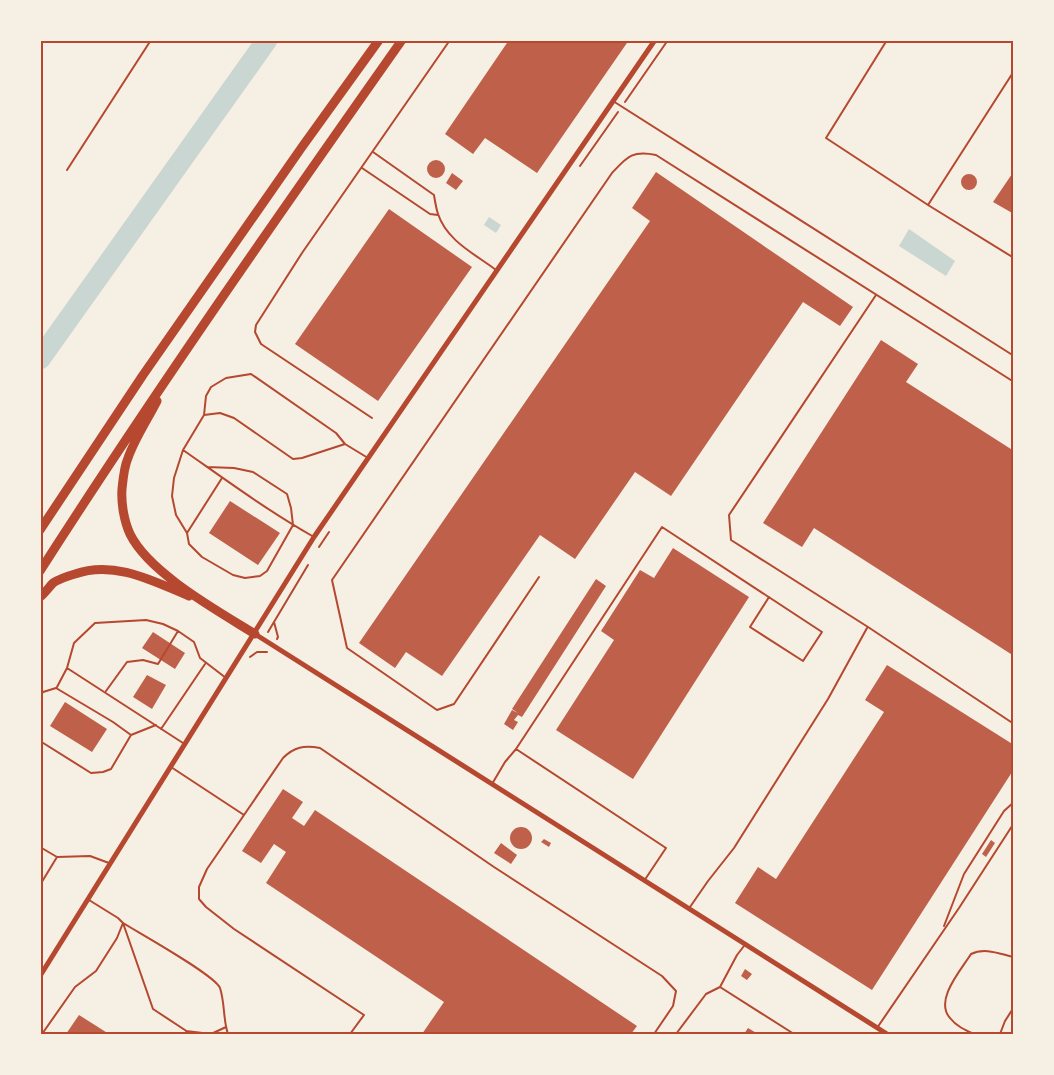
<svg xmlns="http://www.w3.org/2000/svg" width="1054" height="1075" viewBox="0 0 1054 1075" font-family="Cabin,sans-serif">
<rect width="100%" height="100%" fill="#f6efe4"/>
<!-- water -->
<path fill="#c9d6d2" d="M489,217L501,225L496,233L484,225Z
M909,229L955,261L946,276L899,246Z"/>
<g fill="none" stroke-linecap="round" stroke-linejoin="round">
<!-- river -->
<path stroke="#c9d6d2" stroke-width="21" d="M40,359L267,40"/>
</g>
<!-- building -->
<path fill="#bf614a" d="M509,40H629L537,173L485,138L473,154L445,134Z
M427 169a9 9 0 1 1 18 0a9 9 0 1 1-18 0Z
M1014,171V214L993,202Z
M656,172L853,307L840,326L803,302L671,496L635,472L575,559L540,535L442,676L406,652L395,668L359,643L650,221L632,208Z
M452,173L463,181L456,190L446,183Z
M961 182a8 8 0 1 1 16 0a8 8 0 1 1-16 0Z
M389,209L472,267L378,401L295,344Z
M881,340L918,364L906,382L1014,451V656L814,528L802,547L763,523Z
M230,501L280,533L258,565L209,533Z
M673,548L749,597L633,779L556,730L614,640L601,631L640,570L654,578Z
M596,579L606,586L522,717L518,715L514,720L518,722L513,730L504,724L512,710L518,713L512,709Z
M153,632L185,653L175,669L142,648Z
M887,665L1014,745V769L872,990L735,903L758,867L776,879L884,712L865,700Z
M147,675L166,685L152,709L133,697Z
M65,702L107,729L92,752L50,726Z
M283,789L303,802L292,818L304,826L315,810L637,1026L631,1034H422L444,1002L266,883L286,852L274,844L261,863L242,851Z
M510 838a11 11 0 1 1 22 0a11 11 0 1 1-22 0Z
M544,839L551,843L549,847L541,842Z
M991,840L995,843L986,857L982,854Z
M501,843L517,855L511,864L494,853Z
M745,969L752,974L747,980L741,976Z
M79,1015L109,1034H66Z
M748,1028L758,1034H744Z"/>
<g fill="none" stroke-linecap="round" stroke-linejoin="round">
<!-- path -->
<path stroke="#b5482f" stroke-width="2" d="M625,102L668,40
M580,166L618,112
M67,170L151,40
M319,547L329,532
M274,622L278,637L277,639
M268,632L308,565
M250,657L257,652H267"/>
<!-- service -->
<path stroke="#b5482f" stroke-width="2" d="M887,40L826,138L928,205L1014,258
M613,101L1014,356
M373,152L434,195C435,201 436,208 438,214C447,241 475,254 496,270
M362,168L430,214L438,215
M928,205L1014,71
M876,295L729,515L731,540L868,627L1014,724
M204,415L220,413L234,418L293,459L302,458L345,444
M372,418L261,344L255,332L256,325L302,253L450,40
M183,450L204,415L206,396L211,387L226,378L251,374L336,433L345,444L368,458
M207,467L234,468L253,472L287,494L291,508L293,525L267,571L260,576L245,578L233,575L202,557L189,544L187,533L176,515L172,496L174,478L183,450C226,480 268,511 314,537
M187,533L222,478
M539,577L454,704L437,710L347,648L332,580L612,173C627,157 632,150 656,155L1014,382
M57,687L67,668
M106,691L127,662L143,660L158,664L178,631
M40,697L43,692L56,688L113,722L131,735
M161,729L205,664
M40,741L91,773L103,772L111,769L131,735L156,725
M183,743L67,668L74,643L95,623L146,620L163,624L178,631L194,642L200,658L226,678
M516,749L666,848L644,881
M171,767L244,815
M492,784L505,762L516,749L662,527L822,632L803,661L750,627L769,597
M40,847L57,857L90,856L109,863
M40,885L57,857
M89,900L118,918L123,923C139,933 215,975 220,988C225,1003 223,1020 228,1034
M690,907L708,881L734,848L828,699L867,628
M123,923L153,1009L191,1034
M944,926L964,874L1004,811L1014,802
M744,946L737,955L720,987L794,1034
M877,1028L959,908L1014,823
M186,1031L211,1034L226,1027
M42,1034L75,987L96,971L117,938L123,923
M350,1034L364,1015L234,929L206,907L199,899V887L207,869L283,758C294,747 304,745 320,748L494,867L662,976L676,991L673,1006L654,1034
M676,1034L706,994L720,987
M974,1034C965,1030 956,1026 950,1018C934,1000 961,970 971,954C985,947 1000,954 1014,957
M1000,1034L1005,1021L1014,1007"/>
<!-- minor -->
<path stroke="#b5482f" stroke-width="5" d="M255,634L887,1034
M40,976L314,537L655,40"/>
<!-- motorway -->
<path stroke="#b5482f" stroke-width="9" d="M157,401C148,419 135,438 128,458C124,467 123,479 122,489C121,503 124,521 130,534C149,573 218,611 255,634
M40,530L143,375L302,147L379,40
M40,571C156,390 278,216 402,40
M40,597C45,593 49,587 53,583C59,579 68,576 75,574C114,560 153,581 189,596"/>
</g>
<!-- border -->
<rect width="1054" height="1075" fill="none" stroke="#f6efe4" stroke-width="84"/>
<rect x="42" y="42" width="970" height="991" fill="none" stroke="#b5482f" stroke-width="2"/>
</svg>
